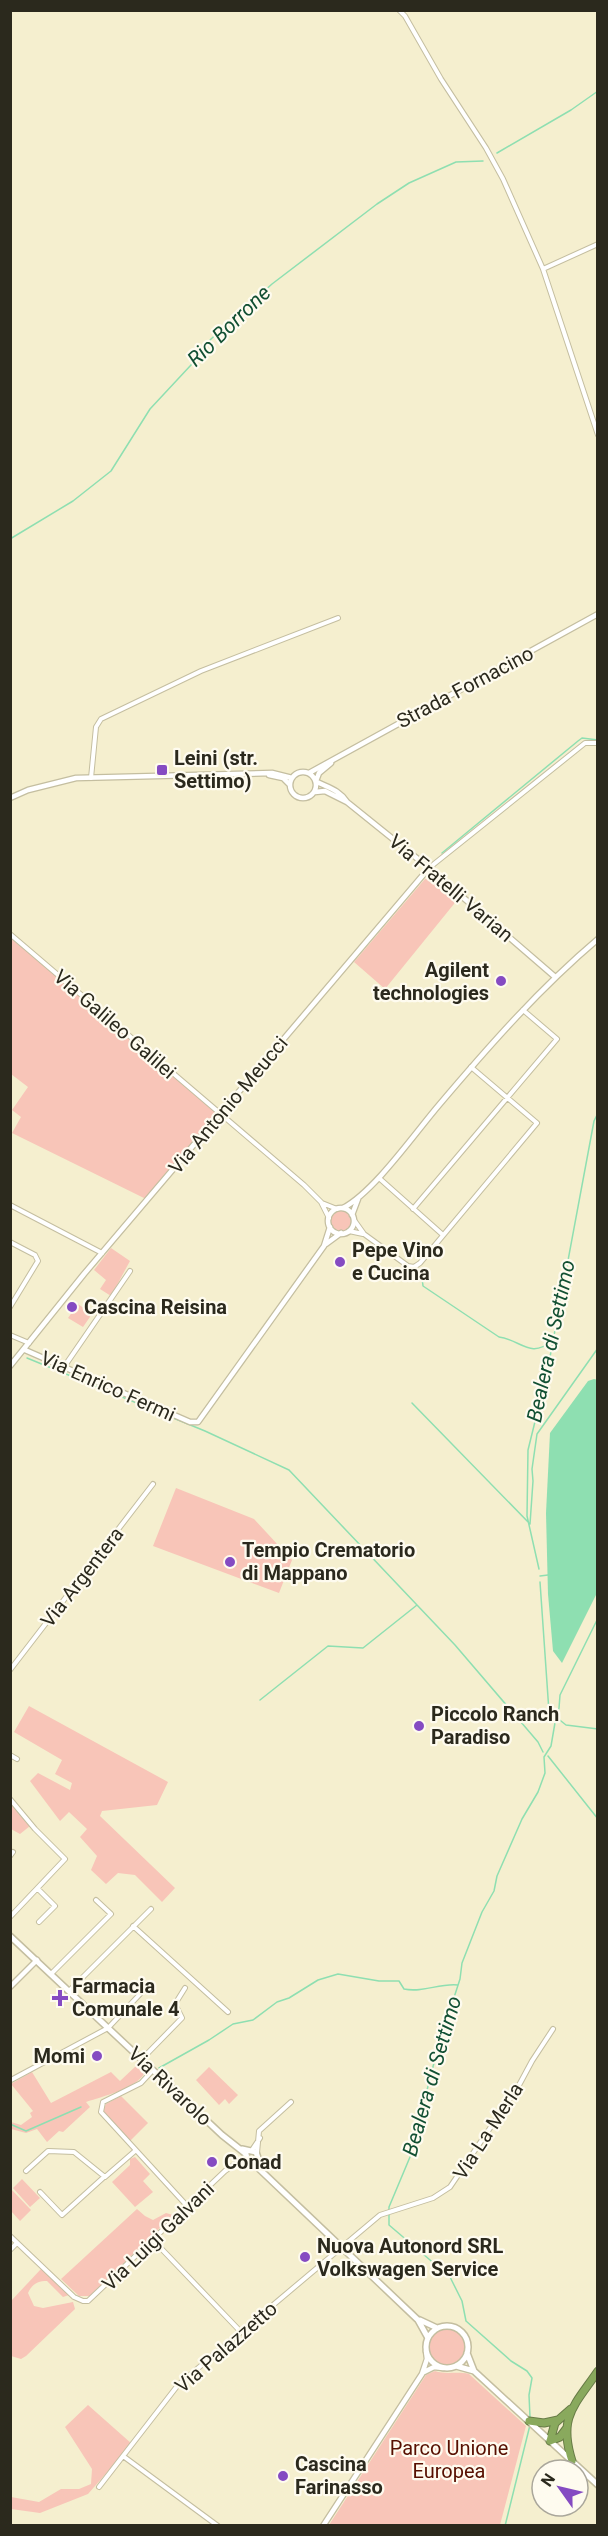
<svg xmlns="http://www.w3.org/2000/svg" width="608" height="2536" viewBox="0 0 608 2536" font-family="Roboto,sans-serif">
<rect width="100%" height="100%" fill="#f5efcf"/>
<!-- green -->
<path fill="#f8c5b8" d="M434,878L458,899L385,989L354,962L425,879Z
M11,936L220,1114L148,1200L12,1133L21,1117L12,1110L28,1087L11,1074Z
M331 1221a10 10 0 1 1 20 0a10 10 0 1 1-20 0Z
M111,1248L130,1261L111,1296L100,1289L106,1280L94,1270Z
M78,1304L92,1314L83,1327L68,1318Z
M176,1488L254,1519L292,1560L279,1593L153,1546Z
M29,1706L168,1782L157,1805L102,1811L100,1816L175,1888L162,1902L135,1875L118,1873L106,1884L91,1870L97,1856L80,1837L87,1829L69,1812L60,1821L30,1781L38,1773L70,1790L72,1783L55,1774L62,1760L14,1732Z
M10,1801L30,1826L20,1834L11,1829Z
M137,2065L144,2074C134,2089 104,2096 86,2102L90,2107L63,2132L59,2131L47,2142L37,2129L26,2133L11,2129V2122L21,2125L32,2117L30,2113L33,2111L11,2084L32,2072L51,2103L111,2072L120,2081Z
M209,2067L238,2095L229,2104L225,2099L219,2105L196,2080Z
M121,2096L148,2123L130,2141L103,2111L106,2104Z
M135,2157L150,2174L143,2181L153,2192L135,2207L112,2182L130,2165V2159Z
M22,2179L40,2198L30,2207L13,2188Z
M11,2189L31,2210L20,2221L11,2211Z
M137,2209L145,2216L153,2220L166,2213L173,2215L90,2296H79L61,2279Z
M41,2269L69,2295L63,2297L47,2281C38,2281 32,2284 28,2293L34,2306L43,2308L73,2302L75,2309L26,2356L21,2359L11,2356V2301Z
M429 2347a18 18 0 1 1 36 0a18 18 0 1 1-36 0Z
M435,2371C446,2375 457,2371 469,2374L526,2426L500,2525H329L426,2375Z
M88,2405L132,2444L88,2494L40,2513L11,2509V2497L39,2502L61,2489H79L91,2484L92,2469L65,2427Z"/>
<!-- water -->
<path fill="#8edfb1" d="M594,1379L598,1380L597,1593L562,1663L553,1651L548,1594L546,1513L550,1433L588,1381Z"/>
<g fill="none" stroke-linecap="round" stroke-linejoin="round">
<!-- stream -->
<path stroke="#8edfb1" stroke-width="1.5" d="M497,153L571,110L598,91
M10,539L73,501L111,471L150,409L191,365L211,339L272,284L377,204L409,183L456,162L483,161
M442,853L578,741L582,738L598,740
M422,1277L423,1286L499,1337C521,1340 530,1359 552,1341
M27,1358L205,1431L289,1470L417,1605
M412,1403L530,1524
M530,1524L533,1481L532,1469L537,1434L598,1348
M539,1569L527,1516L528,1450L547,1373L594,1121L598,1113
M540,1576L548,1575
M598,1618L560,1695L559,1708L556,1717L566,1725L598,1729
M260,1700L328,1646L363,1648L417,1605L455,1645L538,1742L543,1752
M548,1756L598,1819
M159,2068L209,2040L233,2024L253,2020L277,2002L289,1998L318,1980L338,1974L379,1981H399L404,1989C423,1993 439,1983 458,1985
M10,2124L26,2131L81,2107
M530,2417L529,2395L532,2378L527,2371L511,2361L466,2321L462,2301L450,2277L389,2225V2207L410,2157L438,2047L460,1979L462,1963L482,1912L494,1891L497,1876L522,1819L538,1792L545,1773L544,1757L551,1746L556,1717L549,1712L540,1582
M505,2526L530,2425"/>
<defs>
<path id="minor" d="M399,10L405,16L441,79L486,148L503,179L543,269L598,435
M543,269L598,244
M91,778L96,727L101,719L201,671L338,618
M429,868L585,743H598
M10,934L304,1185L321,1202L329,1218
M379,1178L443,1235
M322,1203L337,1209
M10,1205L102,1253
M413,1209L557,1039L523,1010
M354,1220L364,1234L408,1266L414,1267L420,1263L537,1123L471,1067
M349,1231L363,1234
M10,1242L35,1255L38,1261L10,1307
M10,1335L29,1343
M64,1367L130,1271
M10,1670L153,1484
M10,1755L17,1759
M10,1799L35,1829L65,1859L10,1917
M10,1856L13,1852
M38,1889L55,1906L39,1922
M133,1926L228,2012
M51,1974L111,1914L96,1900
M69,1991L151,1909
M142,2059L182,2018L175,2004L185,1988
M153,2070L141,2083L103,2102L101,2112L189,2208
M11,2080L108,2028L142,1992
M252,2150L260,2138
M257,2153L259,2131L291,2102
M26,2171L48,2151L74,2152L105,2177L135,2151
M40,2192L62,2215L104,2177
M10,2236L74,2297L83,2301H88L225,2171L245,2157
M154,2241L241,2332
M10,2250L17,2243
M123,2456L218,2526
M99,2487L178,2385L380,2215L433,2198L450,2187L518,2087L532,2061L553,2029"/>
<path id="tertiary" d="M290 785a13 13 0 1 1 26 0a13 13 0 1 1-26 0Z
M309,773L598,614
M269,775L283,778L290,785
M316,781L319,773L331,763
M317,782C329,788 339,790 347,802L429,868L554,976
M315,792L325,791L347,802
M10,798L28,790L76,778L272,773L292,778
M343,1208C374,1192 415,1133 439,1105C489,1046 539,989 598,939
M328 1221a13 13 0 1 1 26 0a13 13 0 1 1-26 0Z
M352,1215L358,1199
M326,1244L341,1233
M25,1350L190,1422H198L324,1246L330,1227
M10,1366L84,1274L429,868
M10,1987L37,1960
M424,2372L434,2367L443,2368
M323,2526L422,2374L427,2359L426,2351"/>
<path id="secondary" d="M10,1936L222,2135L246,2154
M242,2149L256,2152L262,2170
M246,2154L248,2162L253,2163L418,2320L428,2338
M420,2320L437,2328
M426 2347a21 21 0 1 1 42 0a21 21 0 1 1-42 0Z
M467,2353L474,2371L598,2485
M456,2366L474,2371"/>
<path id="motorway" d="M529,2421L544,2423L558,2420
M550,2441L555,2423L571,2409
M550,2441L560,2437L566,2429
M572,2461C558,2417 574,2406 598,2371"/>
</defs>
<!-- minor casing -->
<use href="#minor" stroke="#c4bea0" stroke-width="6"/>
<!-- tertiary casing -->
<use href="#tertiary" stroke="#c4bea0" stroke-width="7"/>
<!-- secondary casing -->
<use href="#secondary" stroke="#c4bea0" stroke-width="8"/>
<!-- motorway casing -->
<use href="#motorway" stroke="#687c47" stroke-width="9"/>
<!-- minor -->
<use href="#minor" stroke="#fff" stroke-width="4"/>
<!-- tertiary -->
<use href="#tertiary" stroke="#fff" stroke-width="4.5"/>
<!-- secondary -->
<use href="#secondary" stroke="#fff" stroke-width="5"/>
<!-- motorway -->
<use href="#motorway" stroke="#89a95d" stroke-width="7"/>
</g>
<!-- markers -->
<g fill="#854bc2" stroke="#fefbef" stroke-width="2">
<rect x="156" y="764" width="12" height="12" rx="3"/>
<circle cx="501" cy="981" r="6"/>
<circle cx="340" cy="1262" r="6"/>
<circle cx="72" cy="1307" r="6"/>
<circle cx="230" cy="1562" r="6"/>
<circle cx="419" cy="1726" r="6"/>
<path d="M57 1989h6v6h6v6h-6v6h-6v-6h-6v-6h6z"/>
<circle cx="97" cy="2056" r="6"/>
<circle cx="212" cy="2162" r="6"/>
<circle cx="305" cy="2257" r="6"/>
<circle cx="283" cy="2476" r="6"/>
</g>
<g text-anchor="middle" stroke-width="4.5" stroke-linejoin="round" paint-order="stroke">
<!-- street labels -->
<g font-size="20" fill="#2b291d" stroke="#fefbef">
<text transform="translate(465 687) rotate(-28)" y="7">Strada Fornacino</text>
<text transform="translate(451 888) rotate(40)" y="7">Via Fratelli Varian</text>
<text transform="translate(115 1024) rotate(41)" y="7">Via Galileo Galilei</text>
<text transform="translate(228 1105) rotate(-50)" y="7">Via Antonio Meucci</text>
<text transform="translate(108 1386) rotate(24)" y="7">Via Enrico Fermi</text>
<text transform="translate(82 1577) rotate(-52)" y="7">Via Argentera</text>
<text transform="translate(170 2086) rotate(43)" y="7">Via Rivarolo</text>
<text transform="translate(488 2131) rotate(-57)" y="7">Via La Merla</text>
<text transform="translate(158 2236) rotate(-44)" y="7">Via Luigi Galvani</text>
<text transform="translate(226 2347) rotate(-41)" y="7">Via Palazzetto</text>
</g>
<!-- poi labels -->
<g font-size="20" font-weight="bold" fill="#2b291d" stroke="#fefbef" text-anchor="start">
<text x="174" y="765">Leini (str.<tspan x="174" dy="23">Settimo)</tspan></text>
<text x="489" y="977" text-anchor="end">Agilent<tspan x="489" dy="23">technologies</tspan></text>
<text x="352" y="1257">Pepe Vino<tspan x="352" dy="23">e Cucina</tspan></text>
<text x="84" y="1314">Cascina Reisina</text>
<text x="242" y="1557">Tempio Crematorio<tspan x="242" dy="23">di Mappano</tspan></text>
<text x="431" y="1721">Piccolo Ranch<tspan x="431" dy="23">Paradiso</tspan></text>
<text x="72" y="1993">Farmacia<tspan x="72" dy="23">Comunale 4</tspan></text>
<text x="85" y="2063" text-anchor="end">Momi</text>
<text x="224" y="2169">Conad</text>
<text x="317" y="2253">Nuova Autonord SRL<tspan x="317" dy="23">Volkswagen Service</tspan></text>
<text x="295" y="2471">Cascina<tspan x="295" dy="23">Farinasso</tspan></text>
</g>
<!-- park labels -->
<g font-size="20" fill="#570f00" stroke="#fefbef">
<text x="449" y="2455">Parco Unione<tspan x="449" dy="23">Europea</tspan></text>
</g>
<!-- water labels -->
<g font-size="21" font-style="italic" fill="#125033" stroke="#fefbef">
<text transform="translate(229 326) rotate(-44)" y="7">Rio Borrone</text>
<text transform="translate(551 1341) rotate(-78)" y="7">Bealera di Settimo</text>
<text transform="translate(432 2076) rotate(-74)" y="7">Bealera di Settimo</text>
</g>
</g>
<!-- border -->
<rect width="608" height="2536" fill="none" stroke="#2b291d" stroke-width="24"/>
<!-- north arrow -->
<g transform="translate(560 2488) rotate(304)"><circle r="28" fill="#fefbef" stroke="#aaa79b" stroke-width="1.5"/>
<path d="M0-4.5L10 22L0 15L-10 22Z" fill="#854bc2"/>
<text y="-9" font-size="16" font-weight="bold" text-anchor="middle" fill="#2b291d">N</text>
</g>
</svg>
